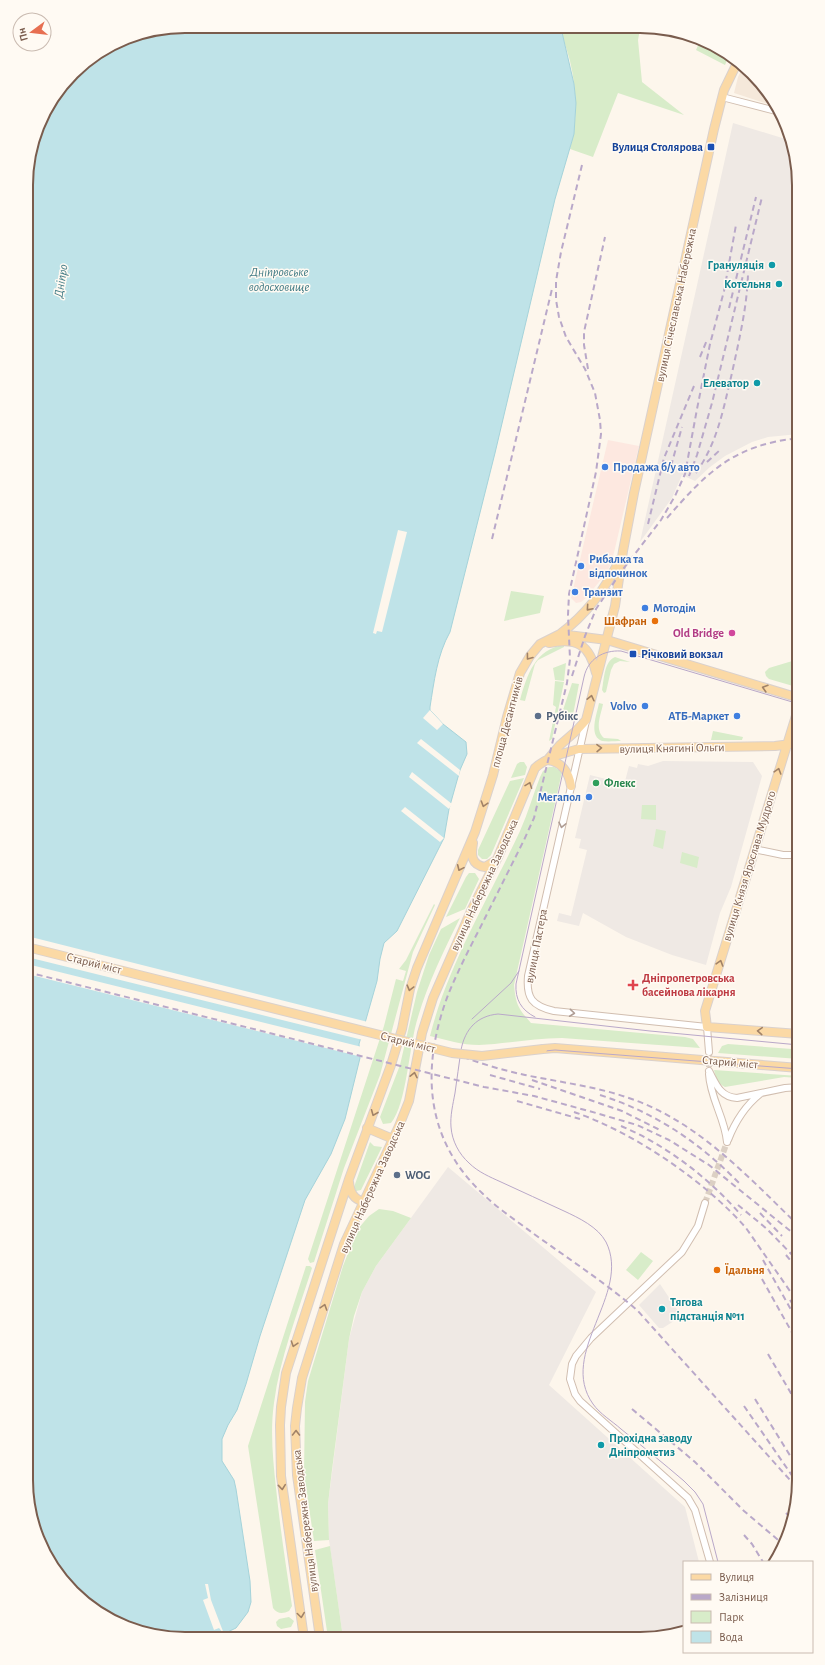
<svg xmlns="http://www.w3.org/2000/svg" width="825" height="1665" viewBox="0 0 825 1665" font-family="'Alegreya Sans',sans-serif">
<rect width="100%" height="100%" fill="#fdf6ec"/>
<!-- residential -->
<path fill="#f5e8da" d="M744,65L772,97L777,107L734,93L738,77Z"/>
<!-- commercial -->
<path fill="#fde8e0" d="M608,440L639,446L612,561L607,572L586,598L581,602L576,603L571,598Z"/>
<!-- industrial -->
<path fill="#efe9e4" d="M733,123L792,141L799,185V434L768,437L752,442L725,456L710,467L695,481L682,475L672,498L640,542Z
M663,761L753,762L762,776L731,887L720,913L706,965L672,955L626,937L583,913L579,926L557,921L559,913L571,916L587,850L579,848L581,839L575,838L590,775L610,780L609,786L623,789L629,766L637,768L638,764L648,766Z
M448,1167L596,1292L549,1385L685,1507L699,1562H684V1632L640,1639L343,1638L329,1540L328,1504L349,1339L362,1292L376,1266Z
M660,1284L680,1314L677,1319L663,1328H659L639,1305Z"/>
<!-- green -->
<path fill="#d8ecc9" d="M561,28L640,29L638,40L642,82L684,115L618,93L593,157L570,149C578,120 577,91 570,61C567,50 563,39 561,28Z
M701,39L711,42L729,55L725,65L696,50Z
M511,591L544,596L540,613L504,621Z
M564,645V647L538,660L535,664L525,701L520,700C527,675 535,649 564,645Z
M615,657L630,662L620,661L614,664L611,670L606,692L604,693L602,690C604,680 604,661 615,657Z
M799,659V680L797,686H793L769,679L766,676L765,672L769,668Z
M566,663L564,681L555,680L553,668Z
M555,681L564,682L552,739L549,741L556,707L553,705Z
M572,683L579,684L573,715L562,713Z
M599,703L603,704C601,715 594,729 604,738L618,739L621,741C616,741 608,742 602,741C588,736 597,714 599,703Z
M713,731L743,737L742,740H711Z
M520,762H524L527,767L525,775L511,778L517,764Z
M549,767H554L562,772L514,985C516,1005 518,1008 531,1023L685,1037L693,1039L700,1048L562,1038C534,1038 507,1044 479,1045C462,1045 446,1040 430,1036C448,964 489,898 520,831C528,813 533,795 540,777L543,771Z
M524,778L491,855L487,859H482L478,855V850L510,781Z
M642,805H656V820L641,819Z
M656,829L666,831L663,849L653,846Z
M682,852L699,857L697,868L680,863Z
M469,873H475L479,879L465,909L446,917L466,877Z
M434,904L435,905L413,952L380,1075L344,1168L314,1262L310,1263L308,1259L384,1026L396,979L403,981L406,971L399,969L406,960Z
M460,918C444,950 428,983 418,1017C409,1044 407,1104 391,1123L383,1124L380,1117L400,1065L417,992L429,955L441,929Z
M728,1044L792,1049V1056L799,1057V1059L718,1053L722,1046Z
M714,1070L799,1076V1078L784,1077L725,1087C717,1083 716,1078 714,1070Z
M370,1142L374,1146L382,1147L361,1190L356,1191L354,1187Z
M379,1209L393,1211L411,1218L376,1266L362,1292L354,1316L349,1339L332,1470L328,1504L329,1540L314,1541L304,1474L305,1402L308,1381L343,1266L357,1230L369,1216Z
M641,1252L653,1261L638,1280L626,1270Z
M306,1266H310L312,1268C298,1312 280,1357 274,1403C270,1431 273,1460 276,1488C280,1527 286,1567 292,1606L289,1611C283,1614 277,1614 273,1608L248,1446Z
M330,1546L343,1638H328L315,1550Z
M289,1617L294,1621L291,1627L281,1629L277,1626L276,1622L279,1619Z"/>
<!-- water -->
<path fill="#bfe3e8" stroke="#a5d3da" d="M185,26L561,28L574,84L576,103L574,134L555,199L495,453L450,632C437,655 434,682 430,707V710L443,724L466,742L467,754L460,770L449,809L444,838L397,931L384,943L380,959L377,981L359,1044L360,1058L345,1119L331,1154L305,1200L260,1336L246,1384L237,1410L228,1425L222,1439V1461L234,1480L236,1489L250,1581L251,1602L248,1612L236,1628L215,1638H164L115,1623L80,1600L53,1568L34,1531L26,1480L27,164L42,114L80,66L124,38Z"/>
<!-- pier -->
<path fill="#fdf6ec" d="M398,530L407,532L382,632L377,631L376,634L373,633Z
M430,710L443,724L437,730L423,718Z
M421,739L460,770L459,776L417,743Z
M412,772L452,804L449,809L409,777Z
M405,807L444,838L440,842L401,811Z
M27,936L368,1022L363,1040L27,957Z
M27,964L362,1047V1057L27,974Z
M205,1584H208L211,1600L224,1634L219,1628L214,1630L203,1600L208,1598Z"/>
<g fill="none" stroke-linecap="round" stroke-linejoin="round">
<!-- minor-tunnel -->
<path stroke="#dcd0c4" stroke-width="6" stroke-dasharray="6 3" stroke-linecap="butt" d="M709,1052V1071
M705,1203L727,1142"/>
<defs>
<path id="minor" d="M722,97L780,112
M586,721L528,976C526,998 532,1006 554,1011L707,1027L709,1052
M754,849L783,855H799
M709,1071C716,1084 720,1097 737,1098L785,1088L799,1087
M709,1074C710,1098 725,1118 727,1142
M728,1140C735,1122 745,1106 760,1094
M705,1203L698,1226L682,1252L591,1338L576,1356L572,1364L570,1379L575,1394L580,1401L688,1498L695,1510L710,1562"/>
<path id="major" d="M560,634C587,614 605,590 620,559
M549,643C577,637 590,645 596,673
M549,758L560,745L576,731L586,720L615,606L623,551L634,493L714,129L724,90L738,61
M548,760C562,762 569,773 571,786
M473,843C471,855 471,865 485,867L495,861
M799,1034L707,1027L705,1011L799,706
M543,1049L555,1048L799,1068
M367,1128L393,1139
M349,1182C350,1192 353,1199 364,1202
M304,1638L281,1476L280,1425L281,1407L286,1373L349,1179L391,1065L402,1029L410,989L417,968L475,832L493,775L507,717L520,673L530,656L540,644L560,634L607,640L799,698
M320,1638L297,1475L295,1426L297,1408L302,1378L344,1244L399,1126L409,1101L422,1033L433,998L471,911L498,857L535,768C547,757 564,753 579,749L775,746L799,743"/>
</defs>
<!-- minor casing -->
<use href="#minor" stroke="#d1beb0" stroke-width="8"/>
<!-- major casing -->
<use href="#major" stroke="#dad1cd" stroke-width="10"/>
<!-- minor -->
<use href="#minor" stroke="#fff" stroke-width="6"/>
<!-- major -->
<use href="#major" stroke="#fbd9a5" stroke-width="8"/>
<!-- tram -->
<path stroke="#b9a8c9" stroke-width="1" d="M27,948L465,1057H483L555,1050L799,1069
M535,1017C521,1010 515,999 516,984L584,677C588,659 603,650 621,651L799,704
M472,1019L511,983L519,971
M718,1562L703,1504L695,1492L684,1481C663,1463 642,1446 621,1429C612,1421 600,1414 593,1404C557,1353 632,1294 606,1242C598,1227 579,1218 564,1211C543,1201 522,1192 501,1182C490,1177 478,1172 469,1163C459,1154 452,1141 451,1127C450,1116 453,1104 455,1093C457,1079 459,1064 461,1050C465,1029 477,1016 498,1014L650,1031L799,1045"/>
<!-- rail -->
<path stroke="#b9a8c9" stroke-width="2" stroke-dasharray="6 4" stroke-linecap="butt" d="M582,165L561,252L556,281V300L559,317L566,337L585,369L595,393L600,420L601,434L596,472L569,594L568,615L570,659L567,683L534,818L524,840C509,870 494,900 479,930C468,951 457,973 448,995C421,1067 424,1138 482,1193C498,1209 517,1221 534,1234C569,1259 604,1282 637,1310L799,1490
M729,308L756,197
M700,357L707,340
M588,369L584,345V332L605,237
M707,462L721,449
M671,466L682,427
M696,473C718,441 723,410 732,373C739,340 747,308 748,274
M689,476L697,455L712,403L762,197
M667,518C708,471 734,445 799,438
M648,524L664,458L694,386
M492,539L552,289
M572,676L585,636L596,609L621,572L661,520L675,496L685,474L697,409L710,344L724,291L736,225
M27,947L456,1054C478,1063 502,1070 525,1075C559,1082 593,1086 626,1097C697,1120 747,1176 799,1226
M27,972L484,1087L534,1096L596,1113L637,1125L669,1140L709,1165L799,1238
M490,1075L540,1089
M532,1080L622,1111L662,1131
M600,1095C656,1113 699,1142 740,1184
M517,1101L580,1119
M574,1112C633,1132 705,1181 746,1228L799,1304
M621,1126C666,1145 709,1178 741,1215
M738,1205L767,1229L798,1261
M760,1213L782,1236
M786,1255L799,1271
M763,1260L799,1324
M762,1279L799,1345
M790,1300L799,1314
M768,1354L799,1407
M798,1370L799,1372
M755,1399L799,1470
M744,1406L793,1477
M632,1409L695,1462L744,1511L784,1545
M786,1513L792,1519
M744,1535L752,1544L763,1562"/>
<defs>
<path id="major-bridge" d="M27,947L452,1053L482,1056L543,1049"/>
</defs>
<!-- major-bridge casing -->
<use href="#major-bridge" stroke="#dad1cd" stroke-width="10" stroke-linecap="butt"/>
<!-- major-bridge -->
<use href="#major-bridge" stroke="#fbd9a5" stroke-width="8"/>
</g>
<!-- one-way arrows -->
<defs><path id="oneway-chevron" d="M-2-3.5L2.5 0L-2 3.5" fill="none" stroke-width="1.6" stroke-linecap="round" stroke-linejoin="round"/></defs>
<g stroke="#a18267">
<use href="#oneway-chevron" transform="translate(589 608) rotate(131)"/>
<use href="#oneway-chevron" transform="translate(529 657) rotate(127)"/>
<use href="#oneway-chevron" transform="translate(765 688) rotate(-163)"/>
<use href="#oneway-chevron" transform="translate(591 698) rotate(-77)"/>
<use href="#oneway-chevron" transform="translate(599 748) rotate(-1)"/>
<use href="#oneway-chevron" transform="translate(778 771) rotate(-73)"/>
<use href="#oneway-chevron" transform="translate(529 785) rotate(-69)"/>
<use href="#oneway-chevron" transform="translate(484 804) rotate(107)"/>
<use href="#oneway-chevron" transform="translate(460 868) rotate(114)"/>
<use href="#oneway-chevron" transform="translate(720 963) rotate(-73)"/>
<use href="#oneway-chevron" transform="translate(410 988) rotate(105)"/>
<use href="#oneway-chevron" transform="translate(760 1031) rotate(-176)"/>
<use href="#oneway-chevron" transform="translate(414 1075) rotate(-78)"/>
<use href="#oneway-chevron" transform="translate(374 1113) rotate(112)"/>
<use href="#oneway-chevron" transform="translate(324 1307) rotate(-72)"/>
<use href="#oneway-chevron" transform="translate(294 1344) rotate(108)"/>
<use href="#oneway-chevron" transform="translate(296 1433) rotate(-90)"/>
<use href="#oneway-chevron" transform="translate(282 1487) rotate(84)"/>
<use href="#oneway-chevron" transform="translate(301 1615) rotate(82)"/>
</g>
<g stroke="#af9d94">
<use href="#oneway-chevron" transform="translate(562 825) rotate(102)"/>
<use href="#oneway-chevron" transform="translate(572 1013) rotate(6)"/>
</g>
<!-- markers -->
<g fill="#1a4fb4" stroke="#fffaf3" stroke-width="1.5">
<rect x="707" y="143" width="8" height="8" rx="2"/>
<rect x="629" y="650" width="8" height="8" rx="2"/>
</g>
<g fill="#0f9aa8" stroke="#fffaf3" stroke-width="1.5">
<circle cx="772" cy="265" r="4"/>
<circle cx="779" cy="284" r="4"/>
<circle cx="757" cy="383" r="4"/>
<circle cx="662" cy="1309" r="4"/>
<circle cx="601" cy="1445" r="4"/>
</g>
<g fill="#3f7fe0" stroke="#fffaf3" stroke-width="1.5">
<circle cx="605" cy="467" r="4"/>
<circle cx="581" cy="566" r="4"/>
<circle cx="575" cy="592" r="4"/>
<circle cx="645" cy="608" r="4"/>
<circle cx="645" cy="706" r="4"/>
<circle cx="737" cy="716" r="4"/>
<circle cx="589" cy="797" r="4"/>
</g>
<g fill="#e8710a" stroke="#fffaf3" stroke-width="1.5">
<circle cx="655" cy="621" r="4"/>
<circle cx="717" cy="1270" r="4"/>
</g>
<circle fill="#d1479c" stroke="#fffaf3" stroke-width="1.5" cx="732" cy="633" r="4"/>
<g fill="#5c6f8a" stroke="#fffaf3" stroke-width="1.5">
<circle cx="538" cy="716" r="4"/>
<circle cx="397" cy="1175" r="4"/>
</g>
<circle fill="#2e9e5b" stroke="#fffaf3" stroke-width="1.5" cx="596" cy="783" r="4"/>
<path fill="#e0444e" stroke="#fffaf3" stroke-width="1.5" d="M631 979h4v4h4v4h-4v4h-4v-4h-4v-4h4z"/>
<g text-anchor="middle" stroke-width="3" stroke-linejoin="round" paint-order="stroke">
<!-- transit labels -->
<g font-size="12" font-weight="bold" fill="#164399" stroke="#fffaf3" text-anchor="end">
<text x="703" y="151">Вулиця Столярова</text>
<text x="641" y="658" text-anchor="start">Річковий вокзал</text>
</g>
<!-- culture labels -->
<g font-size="12" font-weight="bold" fill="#0d838f" stroke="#fffaf3" text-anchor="end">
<text x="764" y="269">Грануляція</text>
<text x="771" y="288">Котельня</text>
<text x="749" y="387">Елеватор</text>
<text x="670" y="1306" text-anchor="start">Тягова<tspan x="670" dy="14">пiдстанцiя №11</tspan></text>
<text x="609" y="1442" text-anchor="start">Прохідна заводу<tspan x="609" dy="14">Дніпрометиз</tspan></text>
</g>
<!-- street labels -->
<g font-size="12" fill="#7a5c4d" stroke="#fffaf3">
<text transform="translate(676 305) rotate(-78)" y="4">вулиця Січеславська Набережна</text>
<text transform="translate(507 722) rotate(-75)" y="4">площа Десантників</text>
<text transform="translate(672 748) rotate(-1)" y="4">вулиця Княгині Ольги</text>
<text transform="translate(749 866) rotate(-73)" y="4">вулиця Князя Ярослава Мудрого</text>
<text transform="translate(484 885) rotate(-65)" y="4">вулиця Набережна Заводська</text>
<text transform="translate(536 946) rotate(-79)" y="4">вулиця Пастера</text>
<text transform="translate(94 963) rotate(14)" y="4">Старий міст</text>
<text transform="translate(408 1042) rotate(14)" y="4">Старий міст</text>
<text transform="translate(730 1062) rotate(5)" y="4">Старий міст</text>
<text transform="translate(372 1187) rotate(-66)" y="4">вулиця Набережна Заводська</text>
<text transform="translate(305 1521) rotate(-97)" y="4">вулиця Набережна Заводська</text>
</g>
<!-- shop labels -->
<g font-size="12" font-weight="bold" fill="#366cbe" stroke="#fffaf3" text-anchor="start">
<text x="613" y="471">Продажа б/у авто</text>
<text x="589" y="563">Рибалка та<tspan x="589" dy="14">відпочинок</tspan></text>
<text x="583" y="596">Транзит</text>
<text x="653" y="612">Мотодім</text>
<text x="637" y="710" text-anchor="end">Volvo</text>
<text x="729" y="720" text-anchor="end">АТБ-Маркет</text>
<text x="581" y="801" text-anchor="end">Мегапол</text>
</g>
<!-- food labels -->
<g font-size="12" font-weight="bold" fill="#c56008" stroke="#fffaf3" text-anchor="end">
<text x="647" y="625">Шафран</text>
<text x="725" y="1274" text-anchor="start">Їдальня</text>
</g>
<!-- hotel labels -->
<g font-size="12" font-weight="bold" fill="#b23c85" stroke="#fffaf3" text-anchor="end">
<text x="724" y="637">Old Bridge</text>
</g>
<!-- service labels -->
<g font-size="12" font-weight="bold" fill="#4e5e75" stroke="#fffaf3" text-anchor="start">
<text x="546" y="720">Рубікс</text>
<text x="405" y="1179">WOG</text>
</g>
<!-- leisure labels -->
<g font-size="12" font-weight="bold" fill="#27864d" stroke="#fffaf3" text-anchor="start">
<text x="604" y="787">Флекс</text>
</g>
<!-- health labels -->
<g font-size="12" font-weight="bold" fill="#be3a42" stroke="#fffaf3" text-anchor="start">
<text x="642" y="982">Дніпропетровська<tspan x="642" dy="14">басейнова лікарня</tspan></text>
</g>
<!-- water labels -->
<g font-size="13" font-style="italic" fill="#437c86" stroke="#fffaf3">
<text x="279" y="276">Дніпровське<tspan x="279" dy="15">водосховище</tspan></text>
<text transform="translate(60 281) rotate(-81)" y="5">Дніпро</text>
</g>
</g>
<!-- crop -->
<path d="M0 0H825V1665H0ZM185 33H640A152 152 0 0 1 792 185V1480A152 152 0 0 1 640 1632H185A152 152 0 0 1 33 1480V185A152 152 0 0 1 185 33Z" fill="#fffaf3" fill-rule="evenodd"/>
<path fill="none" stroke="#7a5c4d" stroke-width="2" d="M185 33H640A152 152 0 0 1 792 185V1480A152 152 0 0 1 640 1632H185A152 152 0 0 1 33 1480V185A152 152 0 0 1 185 33Z"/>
<!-- legend -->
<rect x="683" y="1561" width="130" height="92" fill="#fffaf3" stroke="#cabbb1"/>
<rect x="691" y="1574" width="20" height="6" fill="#fbd9a5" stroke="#cabbb1"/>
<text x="719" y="1581" font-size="12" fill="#7a5c4d">Вулиця</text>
<rect x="691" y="1594" width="20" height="6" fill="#b9a8c9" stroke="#cabbb1"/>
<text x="719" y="1601" font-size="12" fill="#7a5c4d">Залізниця</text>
<rect x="691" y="1611" width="20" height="12" fill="#d8ecc9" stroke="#cabbb1"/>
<text x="719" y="1621" font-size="12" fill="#7a5c4d">Парк</text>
<rect x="691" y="1631" width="20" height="12" fill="#bfe3e8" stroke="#cabbb1"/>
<text x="719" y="1641" font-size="12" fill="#7a5c4d">Вода</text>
<!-- north arrow -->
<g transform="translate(32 32) rotate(255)"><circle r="19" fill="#fffaf3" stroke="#cabbb1"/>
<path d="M0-3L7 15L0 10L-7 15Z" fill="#e76f51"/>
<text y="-6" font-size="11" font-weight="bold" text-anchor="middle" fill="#7a5c4d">Пн</text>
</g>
</svg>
